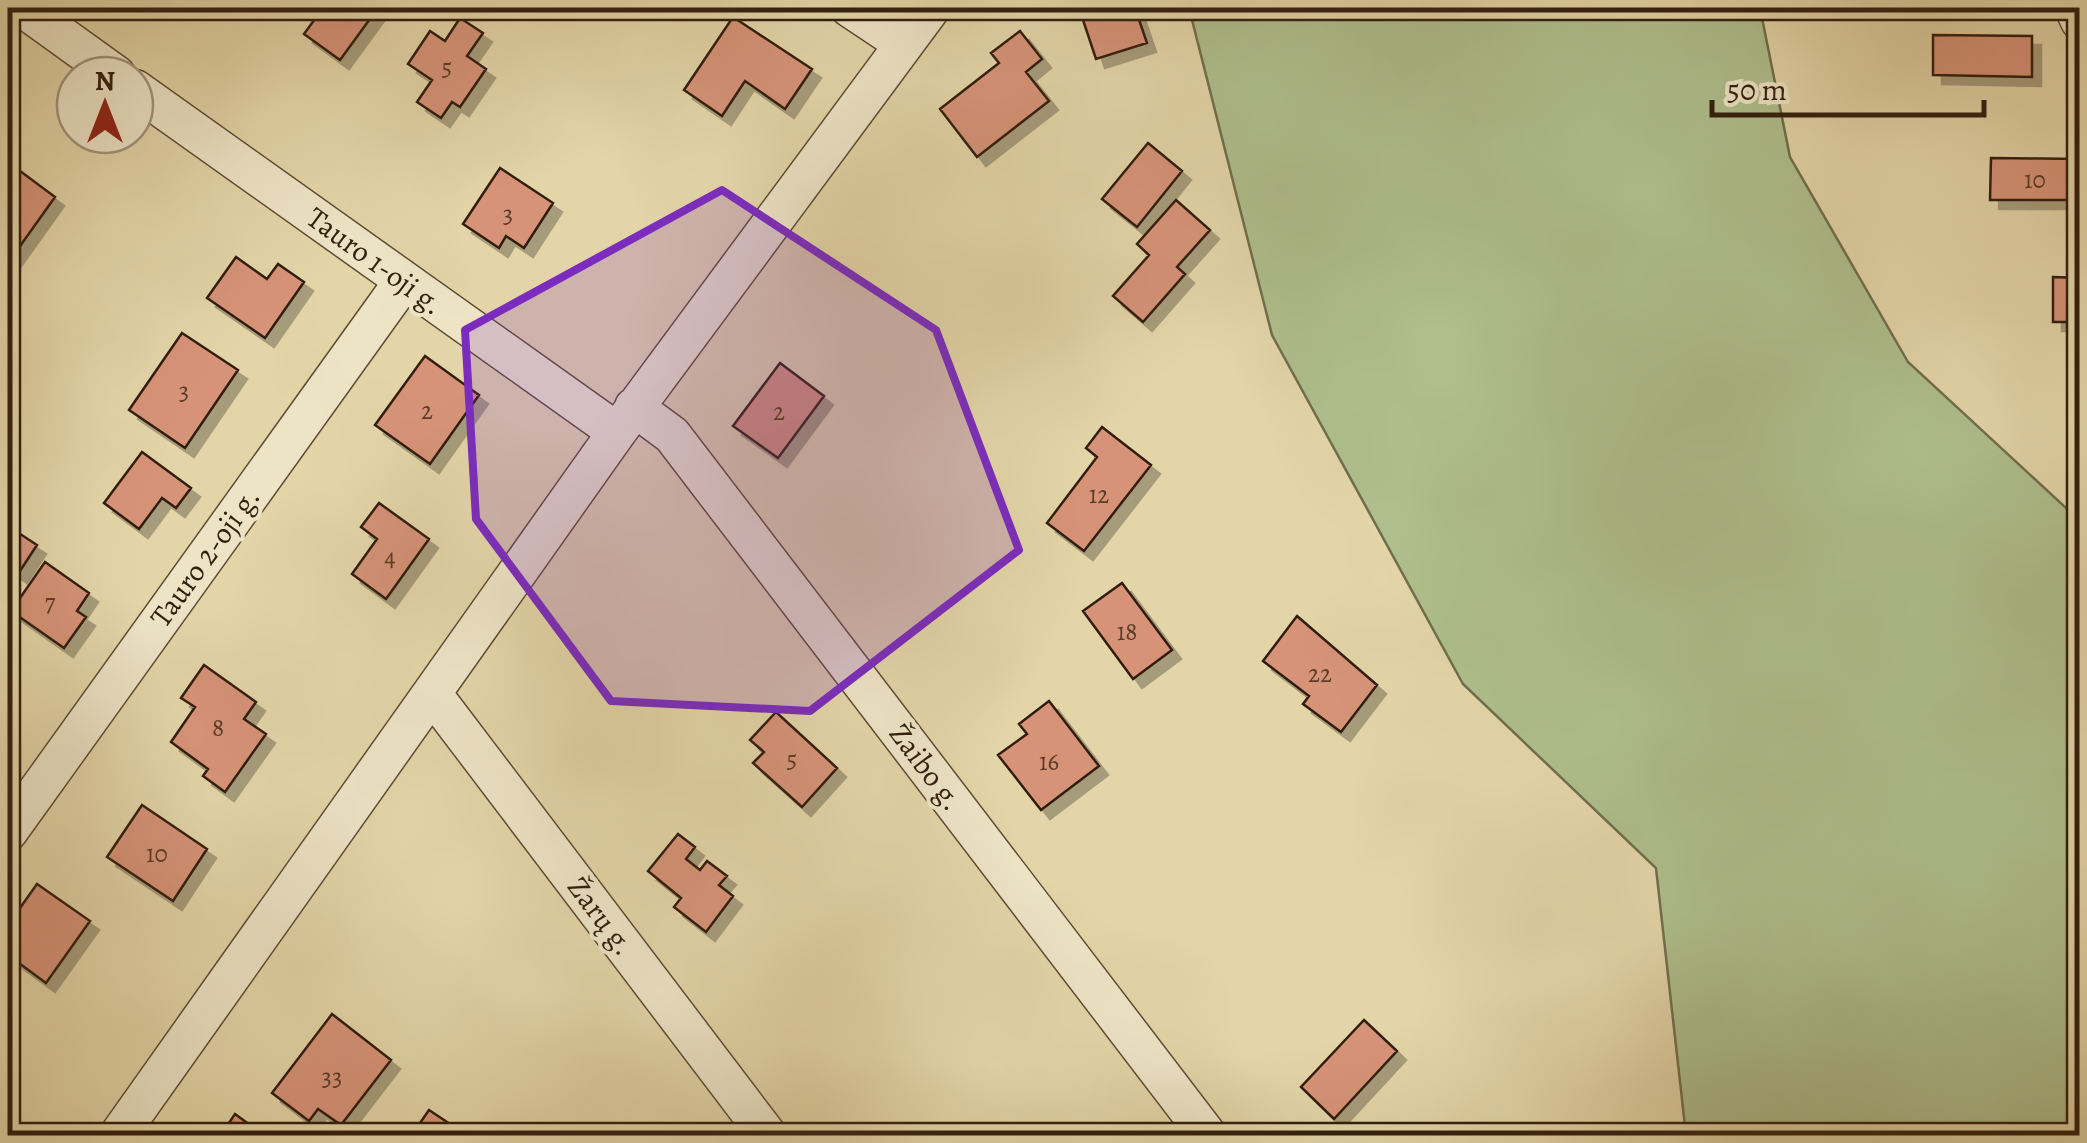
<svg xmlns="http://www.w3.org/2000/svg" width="2087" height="1143" viewBox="0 0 2087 1143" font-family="Alegreya,serif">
<defs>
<filter id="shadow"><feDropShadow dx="9" dy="9" stdDeviation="0" flood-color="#0004"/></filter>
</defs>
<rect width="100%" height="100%" fill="#e3d5a8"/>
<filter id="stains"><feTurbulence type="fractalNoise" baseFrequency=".002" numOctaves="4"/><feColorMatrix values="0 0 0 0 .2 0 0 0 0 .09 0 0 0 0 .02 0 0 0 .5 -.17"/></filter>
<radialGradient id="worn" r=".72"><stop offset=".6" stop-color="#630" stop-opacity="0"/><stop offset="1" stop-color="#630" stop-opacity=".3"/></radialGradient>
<!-- green -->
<path fill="#aebe8c" stroke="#706e4d" stroke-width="2.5" d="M1189,8H1760L1790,157L1908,362L2079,520V1135H1686L1656,868L1463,684L1272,335Z"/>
<!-- building -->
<path fill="#d69378" stroke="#321f0e" stroke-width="2.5" filter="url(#shadow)" d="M323,8H378L340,60L304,34Z
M1079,8H1135L1147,43L1096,59Z
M733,17L812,69L785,109L745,81L722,116L684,90Z
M460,18L483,33L467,56L486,69L460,107L452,102L441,118L417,102L432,80L408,64L430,31L445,41Z
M1020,31L1042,59L1026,72L1049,101L977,157L940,109L999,63L991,53Z
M1933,35L2032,36V77L1933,75Z
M1148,143L1182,171L1137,227L1102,199Z
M1991,158L2080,159V200H1990Z
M8,162L55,197L8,263Z
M500,168L553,203L524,248L506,236L499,248L463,224Z
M1176,200L1210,230L1177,267L1185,274L1143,322L1113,296L1149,255L1137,244Z
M236,257L267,279L278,264L304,282L265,338L207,298Z
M2053,277L2080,278V322H2053Z
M182,333L238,370L185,448L129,410Z
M425,356L479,395L430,464L375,425Z
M780,363L824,396L778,458L733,426Z
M1102,427L1151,465L1084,551L1047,523L1097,457L1086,448Z
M142,452L191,488L176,508L162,498L139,529L104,503Z
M379,503L429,539L386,599L352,574L377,539L361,527Z
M8,526L37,545L18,574L8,567Z
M45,562L89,593L77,611L86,617L64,648L11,611Z
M1122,583L1172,650L1133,679L1083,611Z
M1297,616L1377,685L1341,732L1303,704L1309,696L1263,661Z
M204,665L256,702L244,719L266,734L225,792L203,776L208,769L171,742L195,707L181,698Z
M1049,701L1099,766L1041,810L998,755L1027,734L1019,724Z
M776,712L837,768L802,807L753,763L764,752L750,740Z
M142,805L207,849L173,901L107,857Z
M678,834L695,847L686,859L700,870L707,861L727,876L719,885L733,896L706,932L674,907L681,898L648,871Z
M37,884L90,921L46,983L8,955V925Z
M332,1014L391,1060L341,1125L318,1109L309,1121L272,1093Z
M1364,1020L1397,1051L1334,1119L1301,1087Z
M429,1110L468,1136H411Z
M235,1114L265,1136H220Z"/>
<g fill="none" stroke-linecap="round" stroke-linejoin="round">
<defs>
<path id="minor" d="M23,8L116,75
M850,8L904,44
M2074,8L2080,21
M135,89L617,432
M634,407L672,435L1208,1136
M434,696L768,1136
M8,832L403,282
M118,1136L617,432L931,8"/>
</defs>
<!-- minor casing -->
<use href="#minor" stroke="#5e4c34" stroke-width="41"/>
<!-- minor -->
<use href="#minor" stroke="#ede4c6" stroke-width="38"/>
</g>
<!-- marked area -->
<path fill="#7b2cbf" fill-opacity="0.2" stroke="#7b2cbf" stroke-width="8" stroke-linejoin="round" d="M722,190L936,330L1019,550L810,711L611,701L476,519L465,330Z"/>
<g text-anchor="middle" stroke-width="8" stroke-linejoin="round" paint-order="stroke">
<!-- number labels -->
<g font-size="25" fill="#5b3c28">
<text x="447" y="75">5</text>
<text x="2035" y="188">10</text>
<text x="508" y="222">3</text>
<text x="184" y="399">3</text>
<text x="427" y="419">2</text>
<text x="779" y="420">2</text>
<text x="1099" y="503">12</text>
<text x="390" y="566">4</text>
<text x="50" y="611">7</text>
<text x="1127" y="640">18</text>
<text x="1320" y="682">22</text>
<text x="218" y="736">8</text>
<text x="792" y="767">5</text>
<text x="1049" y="770">16</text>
<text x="157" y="862">10</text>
<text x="332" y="1085">33</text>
</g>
<!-- street labels -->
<g font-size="30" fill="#321f0e" stroke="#ede4c6">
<text transform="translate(375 261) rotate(36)" y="10">Tauro 1-oji g.</text>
<text transform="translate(205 557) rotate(-54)" y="10">Tauro 2-oji g.</text>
<text transform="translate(926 767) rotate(53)" y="10">Žaibo g.</text>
<text transform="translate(601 916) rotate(53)" y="10">Žarų g.</text>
</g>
</g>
<!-- margin -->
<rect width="2087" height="1143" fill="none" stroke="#e3d5a8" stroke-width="40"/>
<rect x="10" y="10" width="2067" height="1123" fill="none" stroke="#321f0e" stroke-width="5"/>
<rect x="20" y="20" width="2047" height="1103" fill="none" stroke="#321f0e" stroke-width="2.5"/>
<!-- north arrow -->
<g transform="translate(105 105)"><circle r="48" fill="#ede4c6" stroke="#a2957c" stroke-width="2.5"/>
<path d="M0-8L18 38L0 25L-18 38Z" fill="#8f2418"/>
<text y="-15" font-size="28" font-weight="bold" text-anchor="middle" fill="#321f0e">N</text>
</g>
<!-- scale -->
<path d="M1712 100v15h272v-15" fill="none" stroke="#321f0e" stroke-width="5"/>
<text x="1727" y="100" font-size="30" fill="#321f0e" stroke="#ede4c6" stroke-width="8" paint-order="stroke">50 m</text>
<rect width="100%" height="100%" filter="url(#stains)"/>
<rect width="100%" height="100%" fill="url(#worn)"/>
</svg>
